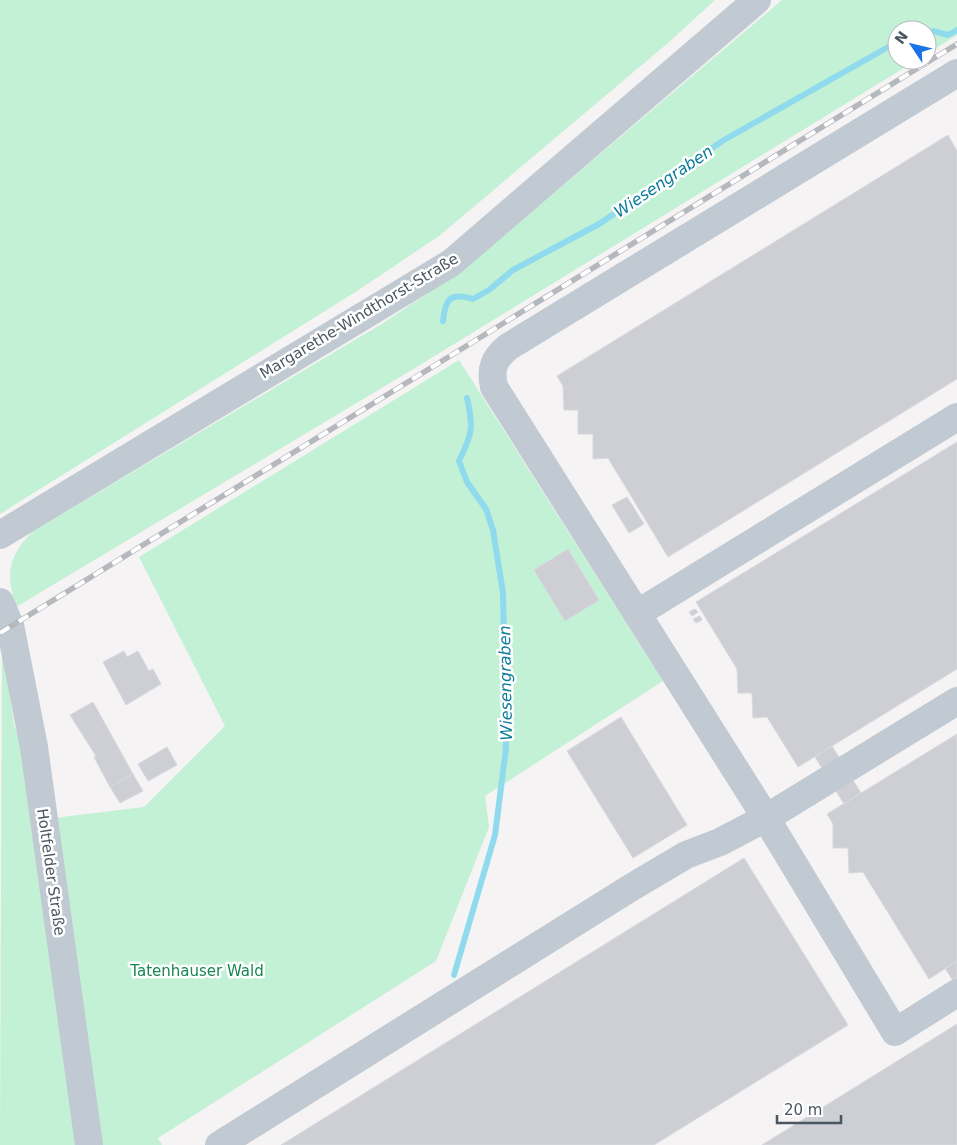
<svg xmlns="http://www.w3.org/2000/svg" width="957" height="1145" viewBox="0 0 957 1145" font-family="'DejaVu Sans',sans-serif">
<rect width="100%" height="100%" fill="#f5f3f3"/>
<!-- green -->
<path fill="#c3f1d5" d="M0,0H715L668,43L439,236L357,291L0,514Z
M782,0H957V35L927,54V30H897V60H917L415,368L16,607C6,574 7,558 32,532L380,325L462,271Z
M459,360L663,681L485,796L489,827L436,961L158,1138L162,1145H100L54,818L144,807L225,726L139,557Z
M2,643L14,724L26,758L81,1145H0Z"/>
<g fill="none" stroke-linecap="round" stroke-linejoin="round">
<!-- stream -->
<path stroke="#90daee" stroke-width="6" d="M927,33L933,31L948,35L957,30
M443,321C445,299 450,292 473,299L489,290L513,270L599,224L724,140L897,42
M454,975L495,835L506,748L503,593L493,530L486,509L467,482L459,461C472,434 474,428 467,398"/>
</g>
<!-- building -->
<path fill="#cdcfd5" stroke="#d7d9de" d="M948,135L957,151V379L668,557L608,458L593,459V434H578V410H564L563,386L557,376Z
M957,442V669L798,767L767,717L753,718L752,693H738L737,669L696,602Z
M627,497L644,524L629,533L612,505Z
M568,549L599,600L565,621L534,570Z
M695,609L698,612L692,616L689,612Z
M700,616L702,620L696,623L693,619Z
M124,651L127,657L138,651L149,671L153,669L161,684L126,705L103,662Z
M93,702L133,774L110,787L94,757L96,756L70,715Z
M621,717L687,825L633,858L567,751Z
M957,734V961L929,979L863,872L849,873L848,848H833V824L827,814Z
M832,746L861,793L844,804L815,757Z
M167,747L177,765L148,781L138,764Z
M133,774L143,791L120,803L110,787Z
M744,858L848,1025L654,1145H281Z
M957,961V987L945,968Z
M957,1024V1145H762Z"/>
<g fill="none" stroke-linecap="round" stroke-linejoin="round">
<!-- minor -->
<path stroke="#c1cad2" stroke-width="28" d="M957,73L508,347C494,359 490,368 494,387L766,818L895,1032L957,993
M0,535L451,263L757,0
M0,602L10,625L34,747L89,1145
M638,613L957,417
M219,1145L632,887L686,855L720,842L766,818L957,701"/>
<defs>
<path id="rail" d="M0,633L957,44"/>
</defs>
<!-- rail casing -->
<use href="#rail" stroke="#b5b8bd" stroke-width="5.5"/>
<!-- rail -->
<use href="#rail" stroke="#fff" stroke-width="4" stroke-dasharray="11" stroke-linecap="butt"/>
</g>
<g text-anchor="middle" stroke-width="5" stroke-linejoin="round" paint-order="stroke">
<!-- street labels -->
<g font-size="15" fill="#4a5661" stroke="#fff">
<text transform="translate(359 316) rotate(-31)" y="5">Margarethe-Windthorst-Straße</text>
<text transform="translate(51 872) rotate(82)" y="5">Holtfelder Straße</text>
</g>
<!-- park labels -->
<g font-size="15" fill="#17864f" stroke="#fff">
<text x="197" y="976">Tatenhauser Wald</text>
</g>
<!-- water labels -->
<g font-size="16" font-style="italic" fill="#0c7c9b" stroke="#fff">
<text transform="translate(663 181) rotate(-34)" y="6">Wiesengraben</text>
<text transform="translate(505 683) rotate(-91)" y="6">Wiesengraben</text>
</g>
</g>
<!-- north arrow -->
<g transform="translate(912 45) rotate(305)"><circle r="24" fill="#ffffff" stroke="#b7bbc0"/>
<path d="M0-4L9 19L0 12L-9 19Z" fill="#1a73e8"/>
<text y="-8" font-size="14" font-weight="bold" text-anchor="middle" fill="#4a5661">N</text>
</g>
<!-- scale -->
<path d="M777 1115v8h64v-8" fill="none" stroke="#4a5661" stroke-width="2.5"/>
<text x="784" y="1115" font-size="15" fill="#4a5661" stroke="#ffffff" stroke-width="4" paint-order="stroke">20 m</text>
</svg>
